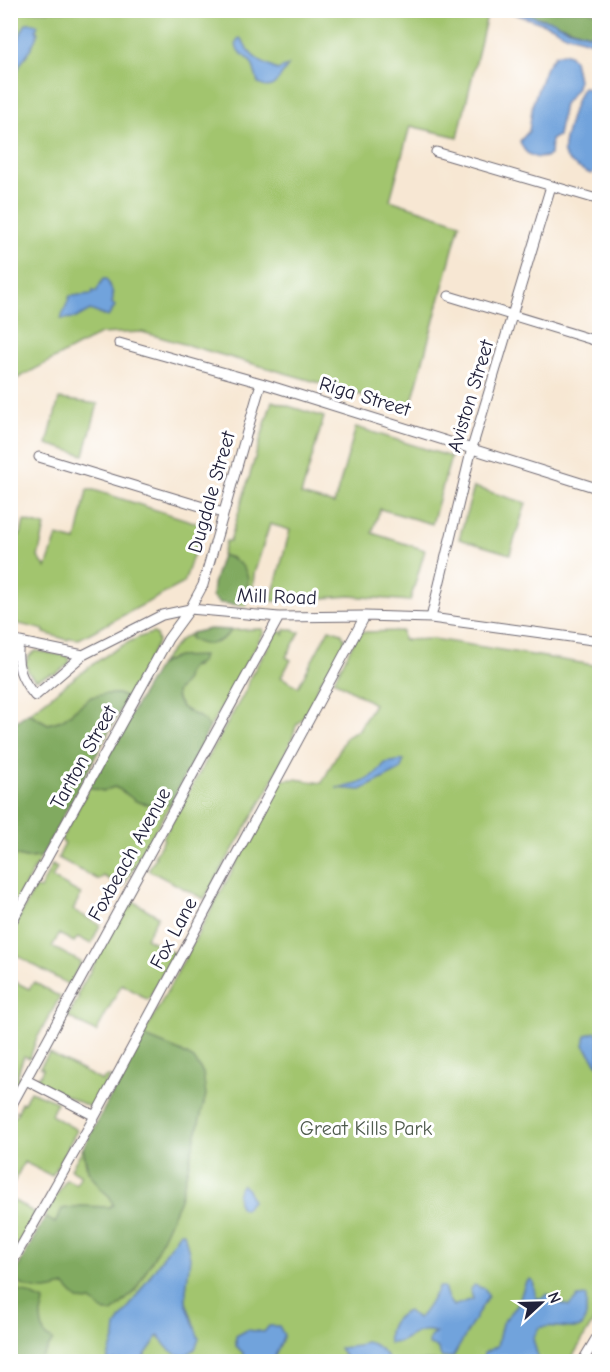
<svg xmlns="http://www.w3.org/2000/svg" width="610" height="1372" viewBox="0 0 610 1372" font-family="'Comic Neue',sans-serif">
<rect width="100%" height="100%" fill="#fff"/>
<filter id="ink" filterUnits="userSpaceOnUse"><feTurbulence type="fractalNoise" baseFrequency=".0167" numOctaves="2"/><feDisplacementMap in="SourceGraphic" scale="12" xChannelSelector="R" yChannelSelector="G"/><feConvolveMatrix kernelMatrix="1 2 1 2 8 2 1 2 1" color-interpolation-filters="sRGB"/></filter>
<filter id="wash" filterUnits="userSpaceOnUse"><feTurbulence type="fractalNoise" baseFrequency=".008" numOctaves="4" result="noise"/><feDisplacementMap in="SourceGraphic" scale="24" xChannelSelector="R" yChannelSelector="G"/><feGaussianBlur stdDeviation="1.35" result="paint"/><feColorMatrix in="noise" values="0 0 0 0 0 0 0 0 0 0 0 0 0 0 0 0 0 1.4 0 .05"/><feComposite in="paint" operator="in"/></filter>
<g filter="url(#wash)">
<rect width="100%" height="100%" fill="#f7e7d3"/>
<!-- green -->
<path fill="#a2c56e" stroke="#627454" stroke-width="1.5" d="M11,11H488L458,137L410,126L390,200L460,223L410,409L142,332L100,334L11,382Z
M59,399L98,404L84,455L47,444Z
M272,401L324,417L301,495L334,504L356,427L451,457L432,524L380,509L372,533L425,550L410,601L350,596L287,601L288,597H281L280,601H271L290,530L270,524L254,574L252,599H247L246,606L239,605L241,596L244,592L233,558L222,555L226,541H230Z
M474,487L526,503L510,554L459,539Z
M87,490H94L203,525L184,583L79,639L69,638L68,640L44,633V630L11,622V543L21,534L24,521L45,526L38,557L46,568L57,536L76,541Z
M262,629L264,632L237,679L236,678V682L209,729C204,710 177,717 176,692C184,684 185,676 191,667L197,666L168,660L159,665L180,640L192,633L190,638C209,647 218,646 232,630Z
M285,629H294L295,632H300L286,657L291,660L281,677L298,687L329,629L342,633L345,641L342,650L319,684L308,711L296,726L292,739L268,790L204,899L148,870L156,857L154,856L164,840L163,838L246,690L249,679L277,632H284V636Z
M402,631L403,640L434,639L599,666L600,1310L570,1361L11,1362V1303L54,1223L45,1217L66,1179L76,1184L81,1175L71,1169L83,1148L86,1165L135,1051L281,780L295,779L322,783L346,737L358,731L374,704L334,680L358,634L363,632Z
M153,633L156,634L158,642L127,698L118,694L91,697L62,720L48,724L29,713C59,691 117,640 153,633Z
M36,651L67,656L70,660L69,664L55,674H51L35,680L28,672L26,662L30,655Z
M89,787L103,791L114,787C123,790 128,796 136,800C144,805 162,805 171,803L123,886L103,876L99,880L58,858L65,843L61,840Z
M11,854L25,858L41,857L11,910Z
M52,865L57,868L52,878L81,894L73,910L100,925L91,944L78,937L74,942L59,934L52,947L81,962L69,985L11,952V933L35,888L40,889Z
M131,900L158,916L146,938L174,953L148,1000L122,984L96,1032L68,1017L79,996L77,995L129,901Z
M10,979L29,989L34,982L60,997L36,1040L30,1058L24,1056L17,1075L19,1078L13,1091L11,1092Z
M49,1053L102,1081L105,1077H110L92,1108L39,1083L37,1077L40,1076L43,1068L40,1067Z
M30,1091L57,1102L51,1115L77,1130L52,1176L24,1162L11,1188V1122L18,1112L16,1111L19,1110L21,1102L24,1103Z
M11,1199L35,1213L11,1258Z"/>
<!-- forest -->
<path fill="#81aa61" stroke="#52664e" stroke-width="1.5" d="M588,10L599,14V37C572,29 546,20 520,11Z
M222,555C236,559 252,569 247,587C245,594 240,598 239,605L219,603L212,597L213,584Z
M209,629L232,630C221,643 205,650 190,638L192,633Z
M203,656L201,662L191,667L187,673L186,680L176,692C176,717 204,710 209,729L171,803C162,805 144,805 136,801C128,796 123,790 114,787L103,791L89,787L159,665L174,657Z
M105,694H118L127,698L41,857L25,858L11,854V725L28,713L48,724L62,720L91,697Z
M143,1036L180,1051L194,1059L203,1073L206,1095L180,1199L155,1255L135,1291L113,1312H105L91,1301L78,1300L65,1286C58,1287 51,1290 45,1290C35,1291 20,1285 12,1279L45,1217L55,1223L62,1209L81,1206L109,1207L113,1205L110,1197L101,1189L88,1171L83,1148Z
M11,1291L24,1292L44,1301C44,1307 41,1310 41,1316C41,1323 43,1330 45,1336L53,1340L39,1361H11Z"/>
<!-- water -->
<path fill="#71a3dc" stroke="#4a628c" stroke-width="1.5" d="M490,11H520L541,19L553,21L566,28L599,37V44L562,33L553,27L512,13Z
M27,23H33L38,25L36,30L38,33C33,47 26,55 19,67C16,74 16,80 11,84C10,71 18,32 27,23Z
M240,38C245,42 245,46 248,50C255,60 267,65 277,70L288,66C280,76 273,95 258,83C256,77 255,70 252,64C246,54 233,53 237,40Z
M563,53L569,55L574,60L578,80L577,88L564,104L558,136L551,140L550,155C537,162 524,155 520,141L529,131L533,103L546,67L555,55Z
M583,87L599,94V168L591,174C583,171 568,163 564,154C561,146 577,93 583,87Z
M103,279H106C111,286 115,294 112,303L115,306L108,317L90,310L76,318L61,319L70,296L92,294L93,290L96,292Z
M404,760L400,770L361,790L336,788C357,786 372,781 385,763Z
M596,1032L599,1038V1063L598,1065L584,1045L586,1035Z
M242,1184L248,1190L252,1201L245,1209L240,1208C236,1199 236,1192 242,1184Z
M180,1232H184L190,1257L186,1291V1302L199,1339L195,1349L185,1356C171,1354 165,1347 159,1335L141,1361H107L115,1336L116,1326Z
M530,1279L533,1281L536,1298H542L548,1294L560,1303L569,1306L578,1297L586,1296V1316L582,1327C568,1331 554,1323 539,1328L533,1339L539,1361H483L484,1353L497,1346L502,1323L517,1306L525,1284Z
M474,1285L485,1289L488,1296L453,1357L442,1358L437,1347L429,1345L430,1337L436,1333C416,1324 406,1345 389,1343C387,1327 393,1317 408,1311L417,1319C427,1312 432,1298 439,1287H444L448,1299L453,1306L473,1299L470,1289Z
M269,1326H279L284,1335L273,1361H234L237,1357H244L243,1353L236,1346V1336L247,1330L264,1332Z
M364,1342C375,1342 385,1352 389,1361H348L339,1348L358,1346Z"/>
</g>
<g filter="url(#ink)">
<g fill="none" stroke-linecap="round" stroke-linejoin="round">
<defs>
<path id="minor" d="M595,11V10
M436,152L600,200
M449,296L600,342
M119,343L261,383L600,489
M39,457L223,513
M431,618L472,448L551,186
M10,640L83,655
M19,643C15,665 21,679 35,696L83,655L162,615L190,609L279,617L365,616L431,618L600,641
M10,925L168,639L190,609L203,585L261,383
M26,1080L95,1116
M10,1108L279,617
M10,1266L95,1116L365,616
M582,1362L600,1332"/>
</defs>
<!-- minor casing -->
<use href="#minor" stroke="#6d6770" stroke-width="11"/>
<!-- minor -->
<use href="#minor" stroke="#fff" stroke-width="9"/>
</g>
</g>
<g text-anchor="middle" stroke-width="6" stroke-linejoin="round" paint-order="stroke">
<!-- street labels -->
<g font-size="20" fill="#22223b" stroke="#fff">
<text transform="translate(365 396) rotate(17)" y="7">Riga Street</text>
<text transform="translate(470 396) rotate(-73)" y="7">Aviston Street</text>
<text transform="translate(211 492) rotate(-74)" y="7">Dugdale Street</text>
<text transform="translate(277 596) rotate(2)" y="7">Mill Road</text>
<text transform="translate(83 757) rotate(-61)" y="7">Tarlton Street</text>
<text transform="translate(129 854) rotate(-61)" y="7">Foxbeach Avenue</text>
<text transform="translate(173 933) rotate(-62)" y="7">Fox Lane</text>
</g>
<!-- park labels -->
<g font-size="20" fill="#4f5b4d" stroke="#fff">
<text x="366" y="1135">Great Kills Park</text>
</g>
</g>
<!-- margin -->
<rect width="610" height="1372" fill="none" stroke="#fff" stroke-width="36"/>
<!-- north arrow -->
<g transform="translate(541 1303) rotate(68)" stroke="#ffffff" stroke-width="4.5" paint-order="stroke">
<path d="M0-4.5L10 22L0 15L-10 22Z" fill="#22223b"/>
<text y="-9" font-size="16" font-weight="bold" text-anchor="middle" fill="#22223b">N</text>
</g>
</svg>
